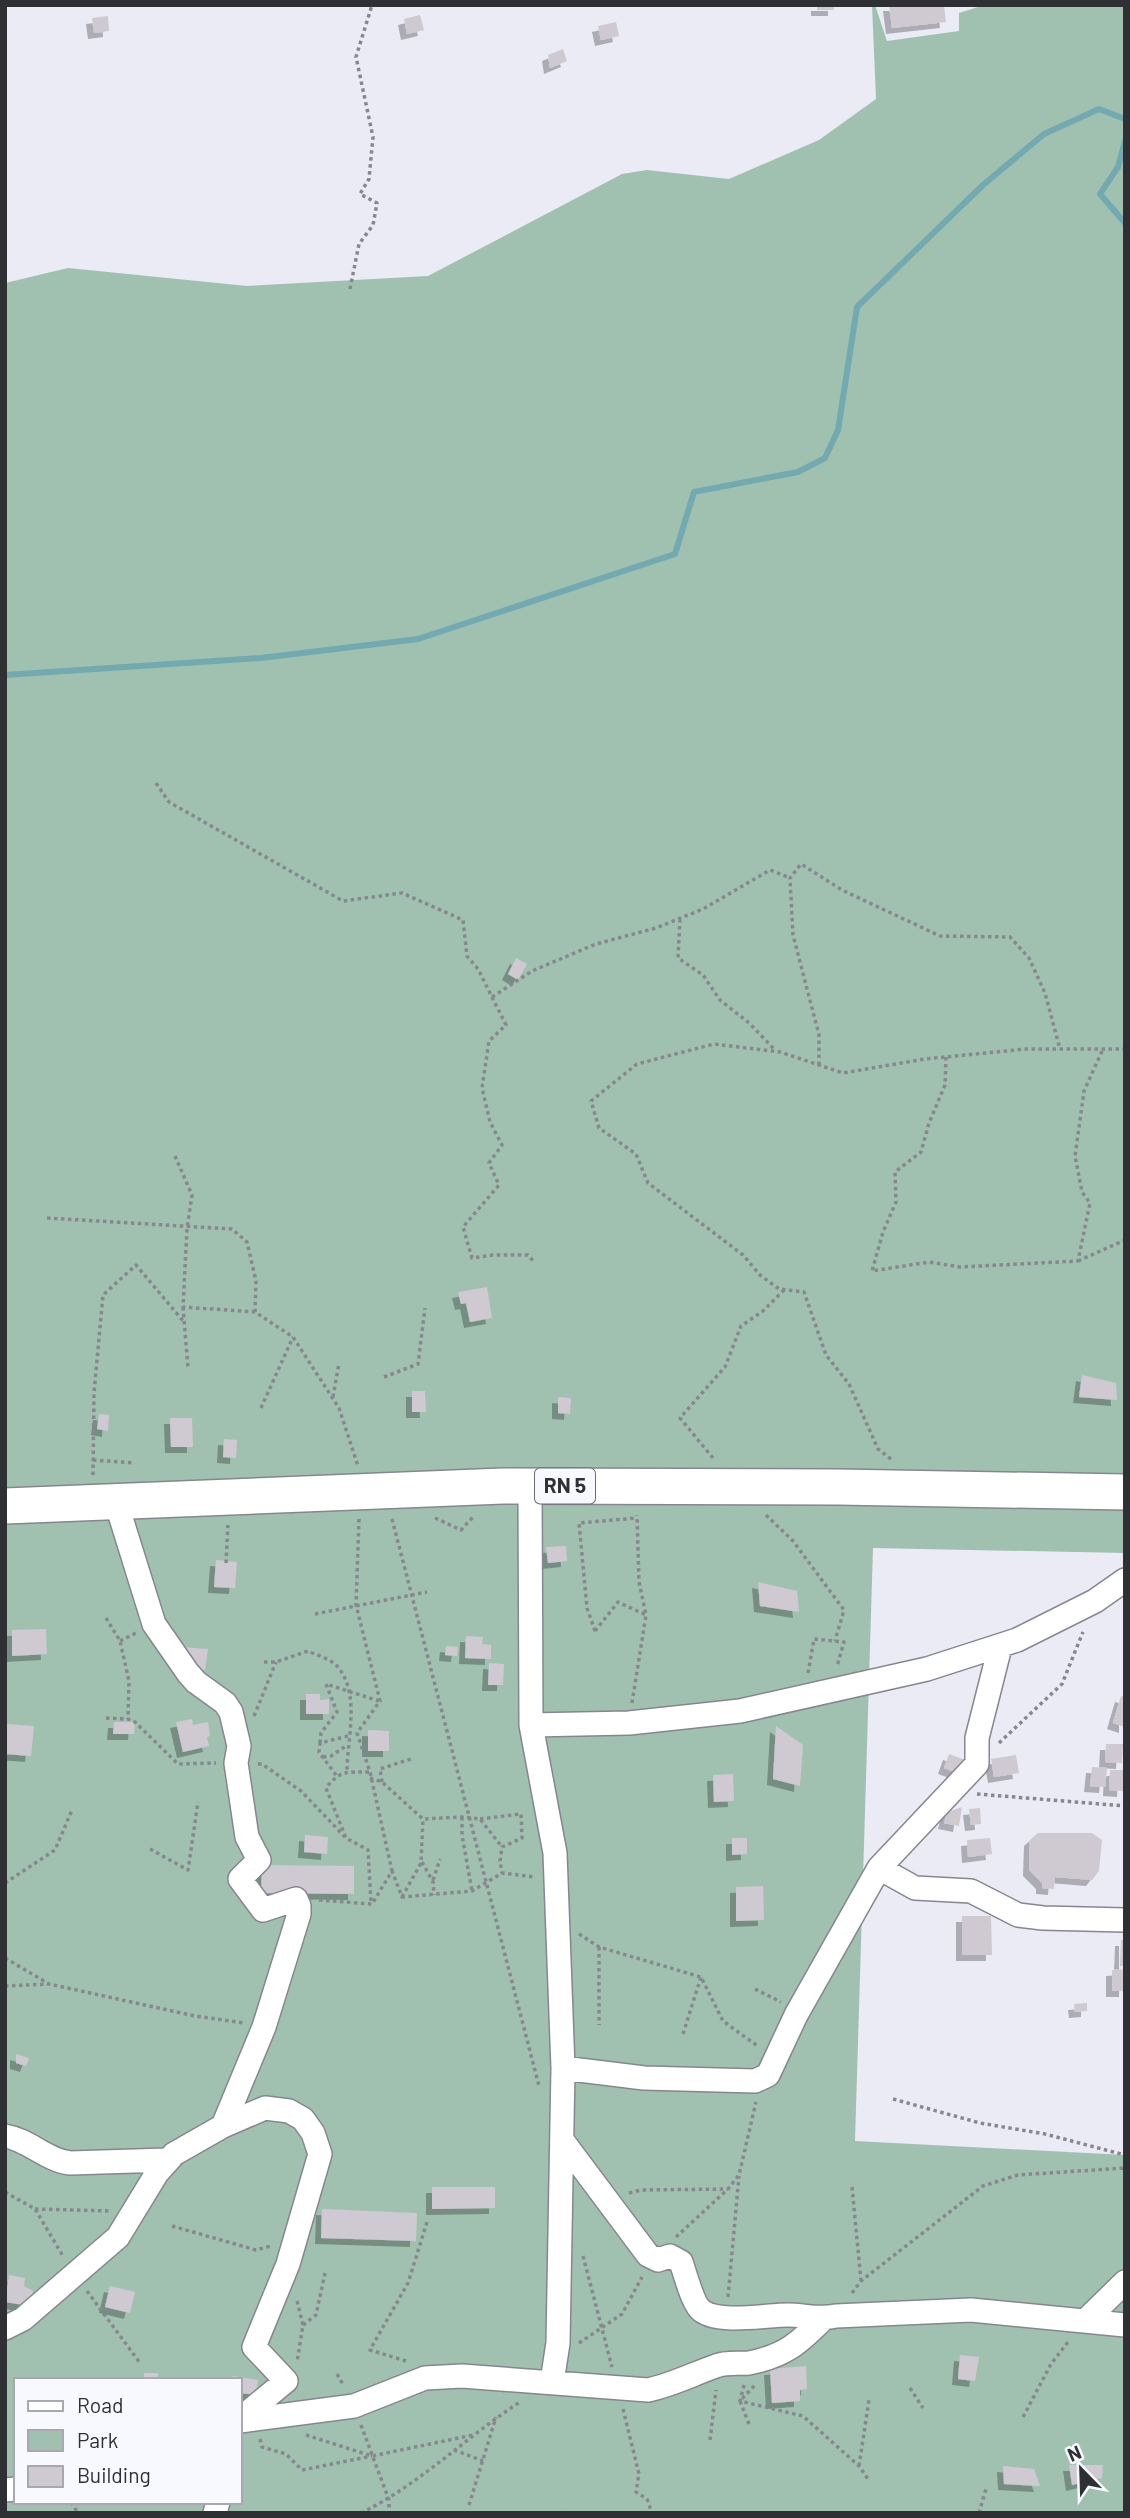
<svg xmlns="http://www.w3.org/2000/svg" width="1130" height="2518" viewBox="0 0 1130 2518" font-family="Barlow,sans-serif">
<defs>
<filter id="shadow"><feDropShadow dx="-6" dy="6" stdDeviation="0" flood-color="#0004"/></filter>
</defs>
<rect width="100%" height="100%" fill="#eaebf5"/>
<!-- green -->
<path fill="#a1c1b0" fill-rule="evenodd" d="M872,5H875L887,41L959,31V13L984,5H1125V1553L873,1548L855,2141L1125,2155V2513H5V283L68,268L247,286L428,276L622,174L647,170L729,179L819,140L876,99ZM16,2380H240V2502H16Z"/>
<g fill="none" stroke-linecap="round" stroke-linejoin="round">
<!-- stream -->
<path stroke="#73a9b0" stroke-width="6" d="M1125,141L1118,167L1100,194L1125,223
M5,675L261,658L418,639L675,554L694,492L798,472L825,458L838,430L857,307L983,185L1044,134L1099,109L1125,119"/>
</g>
<!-- building -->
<path fill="#cfc9d2" filter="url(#shadow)" d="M817,5H834V10H817Z
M889,5H916V7L944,5L946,22L892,28Z
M420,15L424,30L407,34L404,19Z
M108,16L109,31L94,33L92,18Z
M616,22L619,36L601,40L598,26Z
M563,49L567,61L550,68L548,55Z
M516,958L527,964L518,980L508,974Z
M487,1287L492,1318L470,1322L466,1303L461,1304L458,1292Z
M1082,1375L1116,1383L1117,1400L1079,1397Z
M412,1391H425L426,1412H412Z
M558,1397L571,1398L570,1414L558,1413Z
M99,1414L109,1415L108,1431L97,1429Z
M170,1418H192L193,1447H171Z
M224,1439L237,1440L236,1458L223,1457Z
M566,1546L567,1561L548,1563L546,1547Z
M216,1560L237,1562L235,1588L214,1587Z
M758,1582L797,1591L799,1612L760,1606Z
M46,1629L47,1654L12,1656V1630Z
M466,1636L483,1637L482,1644L491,1645V1659L465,1658Z
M446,1646L458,1647L457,1656L445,1655Z
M181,1647L208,1649L205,1670L179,1668Z
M489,1663L504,1664L503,1685H488Z
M306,1694H320V1700L329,1699V1714H306Z
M1121,1696L1125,1697V1727L1113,1723Z
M192,1719L193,1725L208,1722L210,1735L207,1738L209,1746L183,1752L176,1722Z
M114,1722H135L134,1734H113Z
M5,1724L34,1726L31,1756L5,1754Z
M776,1726L803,1745L800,1786L773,1779Z
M368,1730L389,1731V1751H368Z
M1106,1744H1123L1122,1763L1105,1762Z
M949,1754L963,1759L958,1773L944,1768Z
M1016,1755L1019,1773L994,1777L991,1759Z
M1092,1767L1107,1768L1105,1787L1090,1786Z
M1110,1770H1124L1123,1791L1109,1790Z
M733,1774L734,1801L714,1802L713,1775Z
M962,1807L959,1826L944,1823L947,1812Z
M980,1808L981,1824L971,1825L969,1809Z
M1038,1833H1092L1102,1840L1099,1871L1092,1880L1055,1877L1054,1889L1042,1888V1883L1029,1870L1030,1840Z
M305,1835L328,1837L327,1854L304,1852Z
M732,1838H747V1854L732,1855Z
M990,1838L992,1854L968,1857L967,1840Z
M262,1865L354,1866V1894L261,1893Z
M763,1886L764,1920L736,1921V1887Z
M962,1916H991L992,1955H962Z
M1121,1940H1125V1966H1120Z
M1125,1969V1991H1112V1970Z
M1087,2003V2011L1075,2012L1074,2004Z
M16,2054L29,2058L26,2066L16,2063Z
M432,2187H495V2208L432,2209Z
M322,2209L417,2213L416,2241L321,2238Z
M9,2275L25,2278L24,2286L33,2291L30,2306L5,2302Z
M110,2286L135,2292L130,2313L105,2307Z
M960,2355L979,2357L975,2381L958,2379Z
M806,2366L807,2389L800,2390V2401L772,2403L770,2369Z
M144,2373H158V2380H144Z
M233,2376L258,2380L256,2395L240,2393V2380H233Z
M1069,2465H1103L1102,2478L1072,2485Z
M1003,2466L1034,2469L1040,2486L1004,2484Z"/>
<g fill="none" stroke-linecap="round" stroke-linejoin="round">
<defs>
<path id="street" d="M530,1487L531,1725L555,1853L563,2068L558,2343L552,2382
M116,1502L154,1624L188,1673L196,1682L225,1703L231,1712L239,1746L236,1763L247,1837L259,1860L240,1879L263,1910L296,1899L299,1906V1914L264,2027L223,2126
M531,1725L629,1723L740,1711L927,1669L1017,1640L1095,1601L1125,1580
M879,1868L915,1888L971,1891L1018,1915L1043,1918L1125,1920
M563,2068L644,2078L755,2081L768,2075L796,2015L879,1868L977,1764V1738L1000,1647
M5,2136C29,2140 46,2160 70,2163L167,2160
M562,2140L648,2255L658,2260L670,2256L681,2262C685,2273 693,2305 702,2311C720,2324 766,2315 788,2315C805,2315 819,2320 836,2316L971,2310L1125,2325
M1085,2321L1125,2282
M5,2328L23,2319L118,2237L157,2173L174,2154L223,2126L265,2108L289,2111L303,2119L313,2133L320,2154L288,2264L254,2347L286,2381L240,2419
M240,2421L354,2406L425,2378L462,2376L648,2390C672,2385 693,2374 716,2366C726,2362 738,2364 749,2363C785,2356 799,2343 823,2319
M5,2490L16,2489
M215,2513L218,2502"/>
<path id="primary" d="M5,1506L503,1486L837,1487L1125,1492"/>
</defs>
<!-- street casing -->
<use href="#street" stroke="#85868f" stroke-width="26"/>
<!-- primary casing -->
<use href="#primary" stroke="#85868f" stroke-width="38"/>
<!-- path -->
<path stroke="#87888f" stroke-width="3.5" stroke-dasharray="3.5 3.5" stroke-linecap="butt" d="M350,289L359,244L373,225L377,203L360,194L369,179L373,137L356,57L372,5
M156,783L169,802L343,901L402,893L463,920L467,956L478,969L506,1025L489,1041L482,1088L490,1122L502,1145L489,1163L499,1185L463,1227L472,1258L493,1255H528L535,1263
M680,919L678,958L703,975L720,1000L749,1023L775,1050
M492,997L532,971L596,944L656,928L703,909L770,870L790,878
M946,1057L945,1085L929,1123L921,1152L895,1172L896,1202L883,1232L872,1271L929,1262L960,1267L1078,1261L1090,1203L1082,1192L1075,1156L1084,1091L1103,1049
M819,1065V1035L793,935L790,878L801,864L842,890L940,936L1010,937L1029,958L1045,993L1060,1049
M175,1156L192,1195L187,1228L183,1307L255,1312L293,1337L339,1408L358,1466
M47,1218L232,1229L247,1242L256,1281L255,1312
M1078,1261L1125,1240
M183,1307L188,1368
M384,1377L418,1364L425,1308
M333,1397L339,1363
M261,1408L293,1337
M713,1458L680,1418L725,1367L741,1326L763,1311L784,1290
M891,1459L878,1449L849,1384L826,1355L804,1292L779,1289L760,1275L743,1255L648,1183L636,1154L599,1128L591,1101L637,1064L714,1044L780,1052L843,1073L925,1059L1026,1049H1125
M93,1460L135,1463
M93,1475L94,1393L103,1295L136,1265L184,1322
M766,1515L793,1541L844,1610L835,1641
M435,1518L461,1530L474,1516
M359,1519L356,1605L380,1701L357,1733L370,1772L392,1871
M392,1519L539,2086
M226,1563L228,1525
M315,1614L427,1592
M106,1618L120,1641L129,1681L128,1719
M595,1631L618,1602L646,1615L639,1582L637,1515
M595,1631L587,1608L579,1523L637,1518
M120,1641L136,1633
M264,1662H276L308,1651C316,1655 331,1659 337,1666C361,1693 347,1740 347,1772
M808,1673L814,1639L844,1642L837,1666
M632,1703L646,1615
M254,1716L276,1662
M106,1718L128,1719L135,1722L178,1764L216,1763
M320,1743L321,1733L337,1712L326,1684L379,1701
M999,1743L1062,1684L1083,1632
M323,1757L331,1756L346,1746
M258,1764H262L301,1791L346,1838
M369,1772C347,1772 340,1770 326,1788L346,1838L368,1850L371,1902
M336,1775L319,1752L320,1743L348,1736
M370,1778L382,1782L423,1819L462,1817L480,1819L502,1847
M382,1782L380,1769L414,1758
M977,1794L1125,1806
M462,1817V1835L472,1891
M480,1819L521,1814L522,1838L502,1847L500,1861L502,1873
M150,1849L188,1870L198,1802
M422,1862L433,1882L434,1895
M433,1880L440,1859
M5,1883L55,1850L72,1810
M402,1897L421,1863L423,1819
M319,1900L372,1904L392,1871L402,1897L472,1891L502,1873L535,1877
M579,1934L599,1947L701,1977L723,2021L759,2047
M599,1947V2025
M5,1958L49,1984L195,2016L244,2023
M5,1986L49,1984
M755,1989L781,2002
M683,2034L701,1977
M893,2099L980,2123L1045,2134L1125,2155
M852,2187L861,2281
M5,2192L35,2209L63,2256
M629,2193L641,2190L728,2189
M35,2209L110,2211
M172,2226L256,2250L271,2246
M676,2237L728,2189L739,2175L756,2102
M583,2256L612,2367
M87,2291L140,2363
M852,2293L861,2281L983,2186L1018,2175L1125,2168
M728,2297L739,2176
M297,2301L303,2325L297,2362
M303,2325L316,2315L325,2273
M579,2343L622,2314L642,2277
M406,2361L370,2350L408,2283L427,2222
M337,2374L344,2386
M744,2385L740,2401L803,2416L859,2466L868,2479
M910,2388L923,2408
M623,2409L639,2474L636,2492L647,2499L652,2513
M1023,2417L1051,2364L1068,2342
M749,2424L740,2401L755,2385
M361,2425L389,2500V2513
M306,2435L372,2456L473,2435
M260,2439L262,2447L286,2454L302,2470L372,2456
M710,2440L716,2390
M454,2450L483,2461
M859,2466L869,2400
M71,2502L78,2513
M469,2505L496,2417
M361,2513C419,2485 466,2437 520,2402
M561,2513L562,2512
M979,2513L986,2489"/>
<!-- street -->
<use href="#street" stroke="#fff" stroke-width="23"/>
<!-- primary -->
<use href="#primary" stroke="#fff" stroke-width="35"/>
</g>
<g text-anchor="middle" stroke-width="5" stroke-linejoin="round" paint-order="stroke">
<!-- shield labels -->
<rect fill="#f8f9ff" stroke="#6b6c71" stroke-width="2" x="535" y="1468.5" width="60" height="35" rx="5"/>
<g font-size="21" font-weight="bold" fill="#2f3034">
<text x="565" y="1493">RN 5</text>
</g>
</g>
<!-- border -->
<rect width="1130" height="2518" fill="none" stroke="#2f3034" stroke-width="14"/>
<!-- legend -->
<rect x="14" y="2378" width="228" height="126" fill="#f8f9ff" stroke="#a8a9ae" stroke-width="2"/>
<rect x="28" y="2401" width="35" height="10" fill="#ffffff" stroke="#a8a9ae" stroke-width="2"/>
<text x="77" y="2413" font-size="21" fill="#2f3034">Road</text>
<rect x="28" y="2430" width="35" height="21" fill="#a1c1b0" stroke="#a8a9ae" stroke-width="2"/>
<text x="77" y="2448" font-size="21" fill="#2f3034">Park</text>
<rect x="28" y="2466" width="35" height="21" fill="#cfc9d2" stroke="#a8a9ae" stroke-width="2"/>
<text x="77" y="2483" font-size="21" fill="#2f3034">Building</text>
<!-- north arrow -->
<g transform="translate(1081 2469) rotate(337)" stroke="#f8f9ff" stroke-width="5" paint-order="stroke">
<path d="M0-5L12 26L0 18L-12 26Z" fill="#2f3034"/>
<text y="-10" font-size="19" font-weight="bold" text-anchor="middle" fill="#2f3034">N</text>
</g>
</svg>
